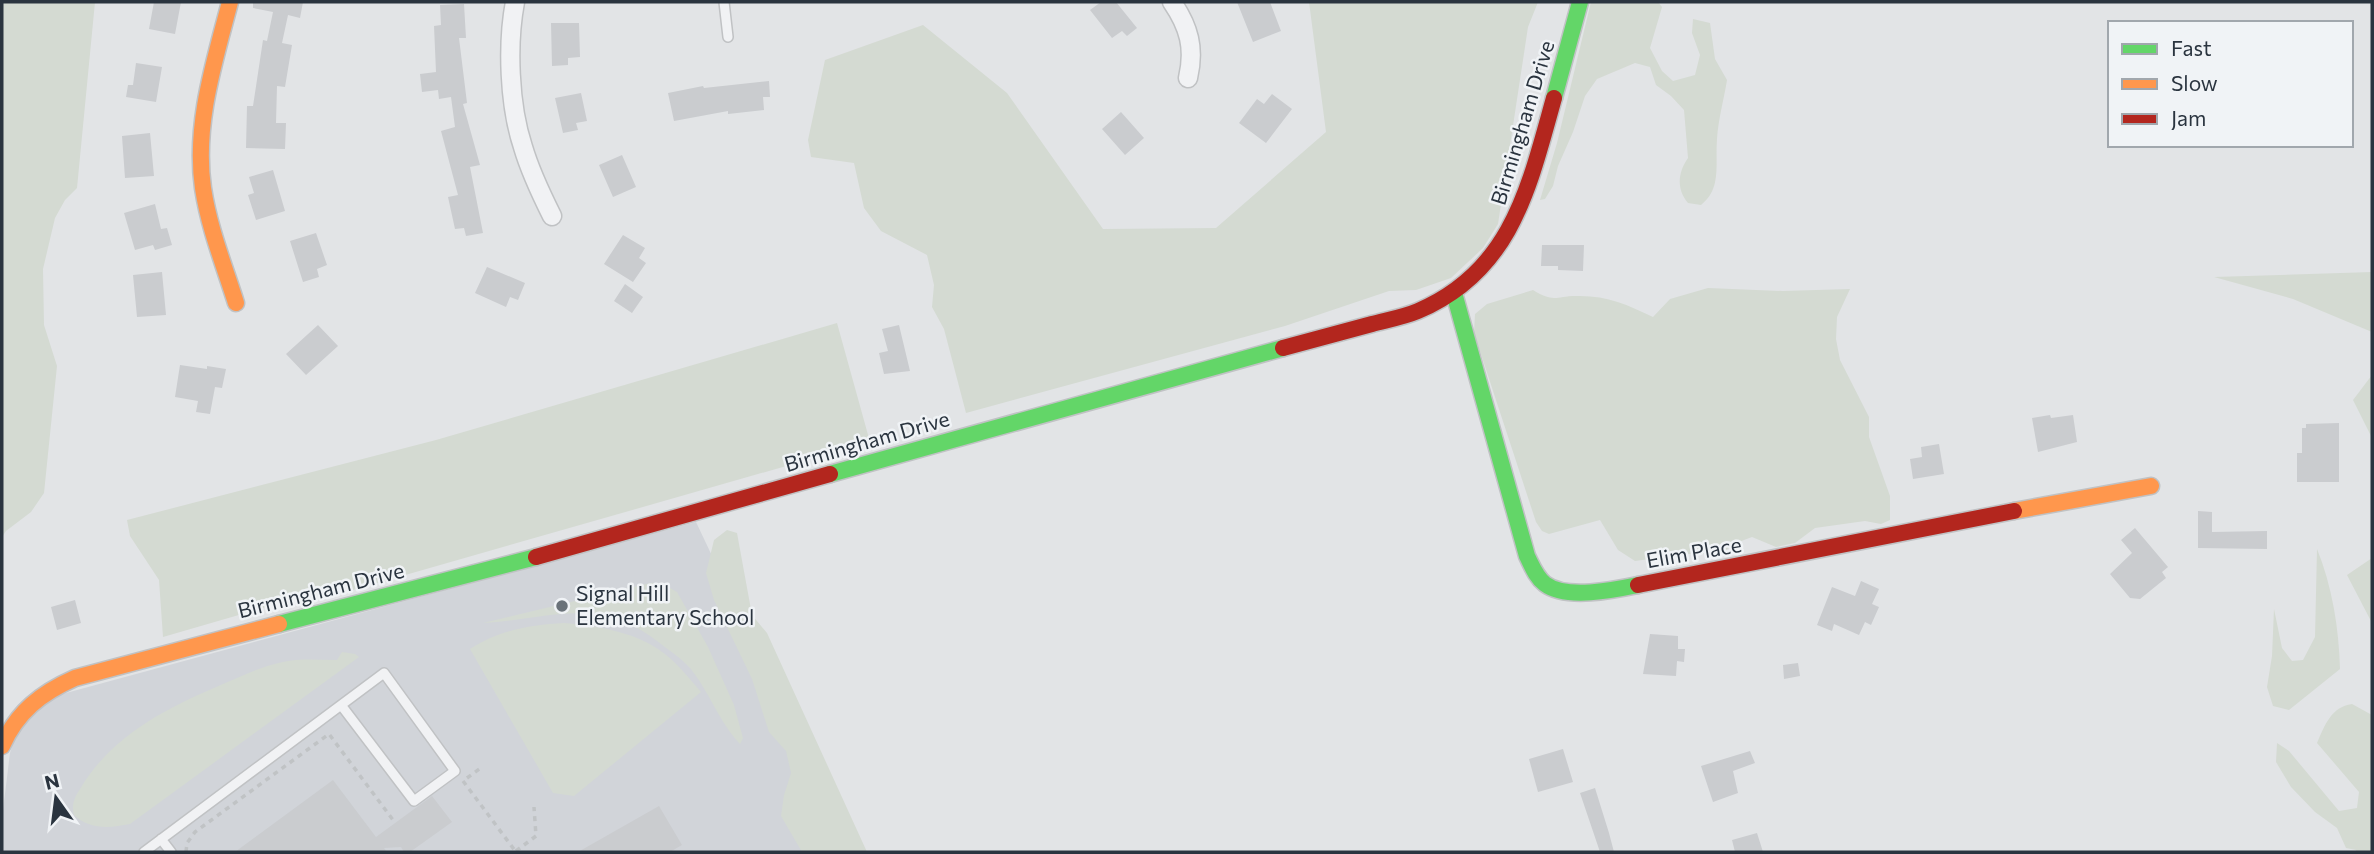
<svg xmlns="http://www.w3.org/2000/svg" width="2374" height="854" viewBox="0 0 2374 854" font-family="Commissioner,sans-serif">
<rect width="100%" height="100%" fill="#e2e4e6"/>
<!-- built -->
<path fill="#d1d4d9" d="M696,522L852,852H2V818L10,753L17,730L55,696Z"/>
<!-- green -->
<path fill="#d4dad2" d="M2,2H95L77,188L65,200L55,218L43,269L44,325L57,366L44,493L31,512L6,531L2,537Z
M1309,2H1538L1528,27L1498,224L1483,248L1451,278L1416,290L1389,291L1285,326L966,413L944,329L932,307L934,285L927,255L881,231L864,208L854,163L811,157L808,140L825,60L923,25L1007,93L1103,229L1216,228L1326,132Z
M1591,2H1658L1662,7L1650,48L1662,71L1673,81L1695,75L1700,55L1692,33L1693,19L1710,23L1715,59L1727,80C1724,99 1718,120 1717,139C1715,164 1722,189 1701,205L1688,203C1676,189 1678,172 1688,158L1684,110L1671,96L1656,85L1650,67L1635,63L1597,79L1585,96L1573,132L1558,166L1553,186L1545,199L1540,200L1557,143Z
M2372,272V332L2293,299L2214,277Z
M1708,288L1783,291L1850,289L1837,317L1836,339L1840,360L1869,417V437L1890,496V520L1881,524L1865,521L1815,528L1795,543L1776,547L1752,537L1736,543L1720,554H1686L1635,561L1618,550L1600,520L1549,534L1542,531L1536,522L1474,333L1475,314L1487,304L1533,290C1556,304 1555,295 1580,296C1608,296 1628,305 1653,317L1670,299Z
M837,323L870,442L332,596L301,597L163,637L159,580L130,536L127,520L436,440Z
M2372,375V438L2353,400Z
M727,530L737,533L752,615L767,633L867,852H802L781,816L784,795L791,773L786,751L769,732L752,679L714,600L706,573L714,540Z
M2317,549C2332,586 2339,628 2340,669L2289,710L2273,706L2267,687L2272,656L2274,609L2282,648L2292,661L2303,660L2315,637Z
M2372,558V623L2347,575Z
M650,583H661L677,592L708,647L734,705L743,738L740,744C719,722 709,691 690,668C682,659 670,651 661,644C599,594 553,619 483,623Z
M564,623C596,626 631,631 658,649C675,660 688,677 701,692L574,796L553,793L470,649C499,630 530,625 564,623Z
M342,652L355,654L359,657L130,824C110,828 90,830 74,815C70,801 78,793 85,781C118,732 171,706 223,684C242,676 262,666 283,662C300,658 319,660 337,660Z
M2352,704L2372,715V852H2355L2356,850L2346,848L2337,828L2315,812L2291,787L2276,762L2277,743L2289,751L2339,811L2357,808L2359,792L2317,743C2325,725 2331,707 2352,704Z"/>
<!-- building -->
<path fill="#cacccf" d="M154,2H181L175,34L149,29Z
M253,2H303L300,18L288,15L282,43L292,45L285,87L277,86L276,123H286L285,149L246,148L247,106H253L263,40L267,41L273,12L253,8Z
M1101,2H1116L1137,28L1127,36L1122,31L1112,38L1090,10Z
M1237,2H1270L1281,31L1253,42Z
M464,4L466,38H459L467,103L463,104L480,165L470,167L483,233L466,236L464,228L455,229L448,197L458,195L441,131L455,127L451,97L439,99L438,90L422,92L420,74L436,72L434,26L441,25L440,5Z
M551,23H579L580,57L568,58V65L552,66Z
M136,63L162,67L156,102L126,97L128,85H133Z
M769,81L770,97H763L764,110L728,114V111L674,121L668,93L703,86L704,88Z
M581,93L587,121L576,123L578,130L563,133L555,98Z
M1272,94L1292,109L1266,143L1239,123L1257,99L1264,104Z
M1121,112L1144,138L1125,155L1102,129Z
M150,133L154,176L125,178L122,136Z
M622,155L636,187L613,197L599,165Z
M273,170L285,211L256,220L248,195L254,193L249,177Z
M155,204L161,229L167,228L172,245L155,250L153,245L135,250L124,213Z
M316,233L327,265L317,269L319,277L303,282L290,241Z
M623,235L645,248L639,258L646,263L633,282L604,264Z
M1542,245H1584L1583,271L1558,270V266H1541Z
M487,267L525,283L518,300L510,297L506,307L475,293Z
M162,272L166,315L137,317L133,275Z
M625,284L643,297L632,313L614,301Z
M318,325L338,346L306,375L286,354Z
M899,325L910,371L884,374L879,353L888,351L882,329Z
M180,365L207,369V366L226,369L222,388L215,387L210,414L196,412L198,401L175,397Z
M2050,415L2051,418L2073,415L2077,442L2038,452L2032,418Z
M2339,423V482H2297V453H2302V428H2306V424Z
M1939,444L1944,474L1913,479L1910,459L1922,457L1921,447Z
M2198,511L2212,512V532L2267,531V549L2198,548Z
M2135,528L2168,567L2162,572L2166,578L2140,599L2130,598L2110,574L2132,553L2121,540Z
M1861,581L1879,589L1872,604L1879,607L1871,625L1865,622L1859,635L1834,624L1832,631L1817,625L1832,587L1855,596Z
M75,600L81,623L57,630L51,607Z
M1650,634L1678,636V649H1685L1684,662L1677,661L1676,676L1643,674Z
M1798,663L1800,676L1784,679L1783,665Z
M1563,749L1573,782L1538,792L1529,759Z
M1750,751L1755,763L1733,771L1738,793L1713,802L1701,766Z
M333,780L376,837L432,796L452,822L410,852H404L401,847L384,848L387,852H235Z
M1595,788L1609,833L1614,852H1600L1580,793Z
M659,806L682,845L670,852H578Z
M1757,833L1763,852H1735L1732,840Z"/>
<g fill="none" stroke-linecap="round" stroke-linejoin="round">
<defs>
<path id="lane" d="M724,2L728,37
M161,839L171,852
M144,852L384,673L455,771L414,801L341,705"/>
<path id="street" d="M515,2C507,44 509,105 523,147C530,171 541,194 552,216
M1172,2C1189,27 1195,48 1188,78"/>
<path id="fast" d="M1554,98L1580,2
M1454,293L1527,556C1532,566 1536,577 1545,584C1566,600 1614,590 1638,585
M830,474L1283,348
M279,624L536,557"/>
<path id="slow" d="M230,2C214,63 194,125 203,188C209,228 224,265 236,303
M2014,511L2151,486
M2,746C17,712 41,693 75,678L279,624"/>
<path id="jam" d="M1283,348C1313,340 1342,332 1372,324C1387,320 1404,317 1418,311C1512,271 1529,187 1554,98
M536,557L830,474
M1638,585L2014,511"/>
</defs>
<!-- lane casing -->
<use href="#lane" stroke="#c0c2c4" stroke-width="12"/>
<!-- street casing -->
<use href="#street" stroke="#c0c2c4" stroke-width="21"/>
<!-- fast casing -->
<use href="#fast" stroke="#c0c2c4" stroke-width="19"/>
<!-- slow casing -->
<use href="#slow" stroke="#c0c2c4" stroke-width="19"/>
<!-- jam casing -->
<use href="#jam" stroke="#c0c2c4" stroke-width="19"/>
<!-- path -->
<path stroke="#c0c3c5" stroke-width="3.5" stroke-dasharray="5 5" stroke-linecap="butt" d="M467,778L482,767
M463,781L516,852
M516,851L536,836L534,807
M186,852L187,843L195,832L329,734L393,820"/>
<!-- lane -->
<use href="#lane" stroke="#f1f2f4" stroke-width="9"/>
<!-- street -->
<use href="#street" stroke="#f1f2f4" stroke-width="18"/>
<!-- fast -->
<use href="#fast" stroke="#63d668" stroke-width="16"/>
<!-- slow -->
<use href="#slow" stroke="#ff974d" stroke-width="16"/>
<!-- jam -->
<use href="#jam" stroke="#b3261e" stroke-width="16"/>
</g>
<!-- markers -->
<circle fill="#6a7279" stroke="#f0f3f6" stroke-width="2.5" cx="562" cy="606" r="7"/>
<g text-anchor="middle" stroke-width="5" stroke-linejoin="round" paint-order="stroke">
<!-- street labels -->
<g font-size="21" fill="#2a343f" stroke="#f0f3f6">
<text transform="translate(1523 123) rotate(-73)" y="7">Birmingham Drive</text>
<text transform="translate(867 442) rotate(-16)" y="7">Birmingham Drive</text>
<text transform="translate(1694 553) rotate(-10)" y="7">Elim Place</text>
<text transform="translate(321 591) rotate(-14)" y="7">Birmingham Drive</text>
</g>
<!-- poi labels -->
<g font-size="21" fill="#2a343f" stroke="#f0f3f6" text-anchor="start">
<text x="576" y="601">Signal Hill<tspan x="576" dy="24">Elementary School</tspan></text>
</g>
</g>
<!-- border -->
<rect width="2374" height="854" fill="none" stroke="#2a343f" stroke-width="7"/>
<!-- legend -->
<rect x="2108" y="21" width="245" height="126" fill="#f0f3f6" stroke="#a1a7ad" stroke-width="2"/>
<rect x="2122" y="44" width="35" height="10" fill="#63d668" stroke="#a1a7ad" stroke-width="2"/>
<text x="2171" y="56" font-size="21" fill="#2a343f">Fast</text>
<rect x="2122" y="79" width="35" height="10" fill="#ff974d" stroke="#a1a7ad" stroke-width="2"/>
<text x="2171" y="91" font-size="21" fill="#2a343f">Slow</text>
<rect x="2122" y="114" width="35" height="10" fill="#b3261e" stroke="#a1a7ad" stroke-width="2"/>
<text x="2171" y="126" font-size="21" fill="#2a343f">Jam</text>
<!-- north arrow -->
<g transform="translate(56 798) rotate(346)" stroke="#f0f3f6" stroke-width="5" paint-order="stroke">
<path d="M0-5L12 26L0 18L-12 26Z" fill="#2a343f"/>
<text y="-10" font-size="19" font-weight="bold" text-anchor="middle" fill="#2a343f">N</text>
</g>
</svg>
